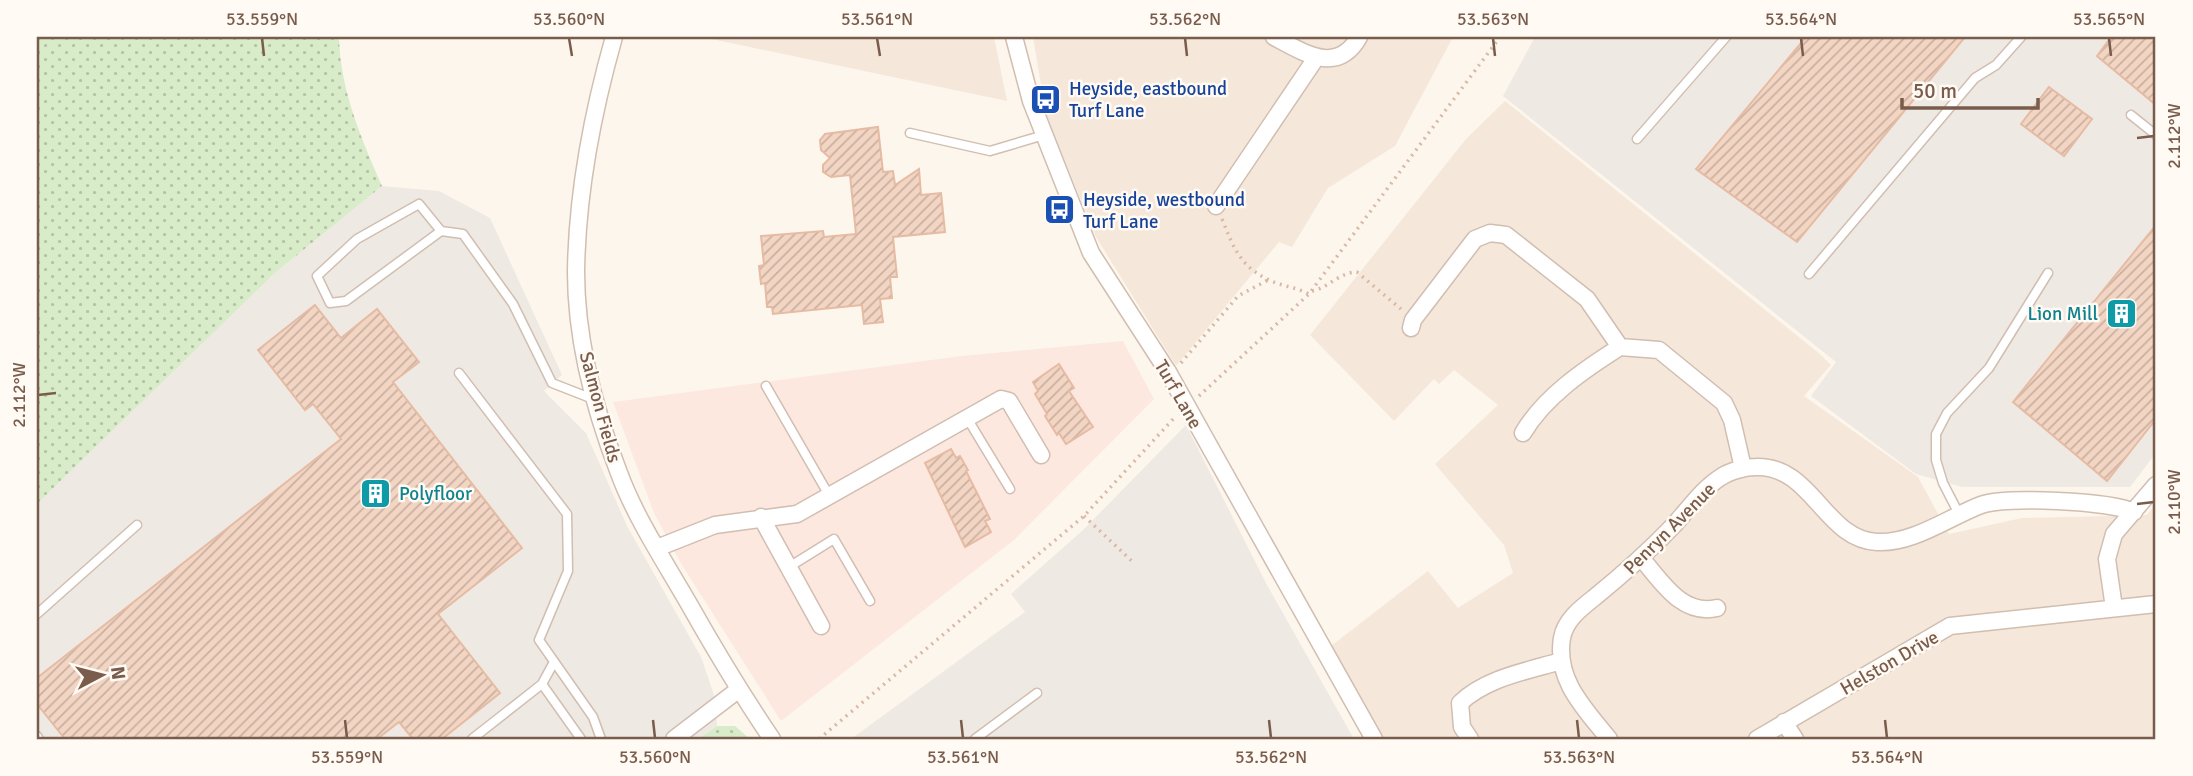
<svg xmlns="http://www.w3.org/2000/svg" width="2193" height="776" viewBox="0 0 2193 776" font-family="Signika,sans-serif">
<defs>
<pattern id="grass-dots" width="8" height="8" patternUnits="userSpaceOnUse" patternTransform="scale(1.75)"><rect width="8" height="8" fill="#d8ecc9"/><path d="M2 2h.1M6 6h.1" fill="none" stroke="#b4c2a5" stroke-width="1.8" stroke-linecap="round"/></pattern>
<pattern id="building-hatch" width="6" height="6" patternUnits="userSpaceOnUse" patternTransform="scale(1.75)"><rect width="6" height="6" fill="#f3d5c3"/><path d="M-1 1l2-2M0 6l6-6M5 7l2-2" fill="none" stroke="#cab0a1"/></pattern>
</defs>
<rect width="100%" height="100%" fill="#fdf6ec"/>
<!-- residential -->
<path fill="#f5e8da" d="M702,37H994L1007,101Z
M1033,37H1453L1395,146L1328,188L1292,247L1279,242L1176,366L1096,237L1046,115Z
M1505,101L1820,354L1831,365L1804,396L1918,477L1949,534L2022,518L2147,515L2156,503V739H1379L1331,646L1428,571L1458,608L1513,573L1504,545L1435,464L1498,405L1454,370L1439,384L1434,379L1394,421L1310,335L1466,139Z"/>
<!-- commercial -->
<path fill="#fde8e0" d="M1123,341L1154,399L1014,540L781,721L680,562L654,513L613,402L962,356Z"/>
<!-- industrial -->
<path fill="#efe9e4" d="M1535,37H2156V453L2130,487H1962L1916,474L1811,396L1836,362L1503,96Z
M382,186L439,191L490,218L562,375L544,391L586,433L627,526L701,657L715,698L717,726L698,739H37V504L275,273Z
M1186,425L1267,585L1354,739H851L1025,612L1011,594L1083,530Z"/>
<!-- grass -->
<path fill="url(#grass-dots)" d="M37,37H339C340,89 361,138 382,186L275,273L37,504Z
M717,726H735L750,739H698Z"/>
<!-- building -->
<path fill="url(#building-hatch)" stroke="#e6bba3" stroke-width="2" d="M1806,37H1965L1797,242L1696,169Z
M2111,37H2156V105L2097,56Z
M2049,87L2092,119L2064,156L2021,124Z
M878,127L883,172L893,171L895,185L919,169L921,195L941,193L945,232L893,237L897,277H890L892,298L880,299L883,322L864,324L862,305L773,314L772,307H767L765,283L761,284L759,266L764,265L761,236L823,231L824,237L856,234L850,175L831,177L823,172V165L830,158L821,150L820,140L825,134Z
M2156,225V419L2107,481L2013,402Z
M315,305L341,338L377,309L419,362L393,382L522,548L438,614L500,693L442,739H413L399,722L377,739H65L37,704V678L341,439L313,404L305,410L258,350Z
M1059,364L1074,388L1069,391L1093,427L1066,444L1059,433L1057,435L1045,416L1047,414L1035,394L1038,391L1033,382Z
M951,449L956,458L960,456L968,470L966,471L990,519L985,521L991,532L965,547L925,463Z"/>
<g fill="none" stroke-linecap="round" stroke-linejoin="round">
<defs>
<path id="service" d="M2131,115L2156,135
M910,133L990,151L1044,135
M1637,139L1726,37
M441,231L419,204L357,239L317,276L330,303L346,301L441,231L463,234L513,304L552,383L593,399
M1809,274L1975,78L1996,65L2021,37
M459,373L567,514L568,571L539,640L593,717L601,739
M766,386L830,497
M967,418L1010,489
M1959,514L1943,483L1936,460V434L1947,413L1989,368L2048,273
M789,567L834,539L870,601
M37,614L137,525
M542,684L554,662
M37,736L39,739
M472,739L542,684L581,739
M975,739L1037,693"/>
<path id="minor" d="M614,37C593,111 577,194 576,272C576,339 595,411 619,473C636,519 665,562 689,604C715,650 742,695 772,739
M1014,37L1031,101L1091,253L1168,372
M1274,37C1303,52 1337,76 1359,37
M1216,206L1316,58
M1411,328L1413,320L1475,239L1490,233L1506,235L1587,299L1620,347L1659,350L1724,403L1732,420L1743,468
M1523,433C1544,397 1585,369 1620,347
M1211,449L1374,739
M761,517L821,626
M657,548L715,525L797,514L1001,399L1009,401L1041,455
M1642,559C1662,582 1682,616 1717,608
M2114,608L2107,559L2114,534L2156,485
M1784,722L1795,739
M674,739L738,690
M1470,739L1462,727L1460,703C1486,678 1527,671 1561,661
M1609,739C1585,709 1555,680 1562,638C1565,620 1581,608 1595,597C1622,575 1648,552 1673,526C1687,511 1703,488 1721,477C1730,471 1745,467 1756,467C1812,465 1825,540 1877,542C1913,544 1949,517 1981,505C2004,496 2111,501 2134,512
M1757,739L1950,626L2156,604"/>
</defs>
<!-- service casing -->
<use href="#service" stroke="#d1beb0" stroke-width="11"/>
<!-- minor casing -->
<use href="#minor" stroke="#d1beb0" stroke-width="19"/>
<!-- path -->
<path stroke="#d9b8a5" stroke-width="3.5" stroke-dasharray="2 5" stroke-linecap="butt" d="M1222,219C1233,246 1239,265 1267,279C1280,286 1296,287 1309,294
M1312,291C1328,288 1340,272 1357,272L1401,309
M1181,363L1238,296L1268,280
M1199,396L1309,294L1500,37
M1084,516L1135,564
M819,739L1084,516L1175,417"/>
<!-- service -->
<use href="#service" stroke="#fff" stroke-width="8"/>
<!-- minor -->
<use href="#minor" stroke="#fff" stroke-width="16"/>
<defs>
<path id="minor-bridge" d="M1168,372L1211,449"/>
</defs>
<!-- minor-bridge casing -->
<use href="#minor-bridge" stroke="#d1beb0" stroke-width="19" stroke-linecap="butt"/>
<!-- minor-bridge -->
<use href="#minor-bridge" stroke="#fff" stroke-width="16"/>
</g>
<!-- ticks -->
<path fill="none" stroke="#7a5c4d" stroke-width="2.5" d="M262,38L264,56M569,38L572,56M877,38L880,56M1185,38L1187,56M1493,38L1495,56M1801,38L1803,56M2109,38L2111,56M2137,138L2154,136M38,395L56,393M2137,504L2154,502M345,720L347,738M653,720L655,738M961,720L963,738M1269,720L1271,738M1577,720L1579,738M1885,720L1887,738"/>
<!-- icons -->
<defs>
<symbol id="bus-square" viewBox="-11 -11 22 22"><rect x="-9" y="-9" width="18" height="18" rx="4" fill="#1a4fb4" stroke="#fffaf3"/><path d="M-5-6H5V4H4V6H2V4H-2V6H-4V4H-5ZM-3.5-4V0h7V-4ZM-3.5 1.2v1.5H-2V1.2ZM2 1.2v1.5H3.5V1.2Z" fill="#fff"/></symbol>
<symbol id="building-square" viewBox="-11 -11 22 22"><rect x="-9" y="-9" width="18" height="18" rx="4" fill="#0f9aa8" stroke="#fffaf3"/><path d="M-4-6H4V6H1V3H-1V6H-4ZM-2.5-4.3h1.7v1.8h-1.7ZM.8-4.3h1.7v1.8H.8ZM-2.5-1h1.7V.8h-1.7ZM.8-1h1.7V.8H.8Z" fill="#fff"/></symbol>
</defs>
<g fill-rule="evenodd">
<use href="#bus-square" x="1028" y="82" width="35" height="35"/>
<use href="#bus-square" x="1042" y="192" width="35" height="35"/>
<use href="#building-square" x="2104" y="296" width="35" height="35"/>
<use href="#building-square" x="358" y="476" width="35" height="35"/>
</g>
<g text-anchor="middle" stroke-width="5" stroke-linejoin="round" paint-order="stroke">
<!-- transit labels -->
<g font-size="19" fill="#164399" stroke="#fffaf3" text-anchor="start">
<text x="1069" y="95">Heyside, eastbound<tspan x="1069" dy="22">Turf Lane</tspan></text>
<text x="1083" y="206">Heyside, westbound<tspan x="1083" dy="22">Turf Lane</tspan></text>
</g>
<!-- culture labels -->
<g font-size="19" fill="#0d838f" stroke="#fffaf3" text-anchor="end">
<text x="2098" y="320">Lion Mill</text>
<text x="399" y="500" text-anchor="start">Polyfloor</text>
</g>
<!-- street labels -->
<g font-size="19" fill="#7a5c4d" stroke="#fffaf3">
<text transform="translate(1179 394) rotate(60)" y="7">Turf Lane</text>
<text transform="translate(601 407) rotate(75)" y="7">Salmon Fields</text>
<text transform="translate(1669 528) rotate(-45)" y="7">Penryn Avenue</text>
<text transform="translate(1889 662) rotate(-30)" y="7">Helston Drive</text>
</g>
</g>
<!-- border -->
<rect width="2193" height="776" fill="none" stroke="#fffaf3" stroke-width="77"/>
<!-- north arrow -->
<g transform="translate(102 675) rotate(83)" stroke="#fffaf3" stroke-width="5" paint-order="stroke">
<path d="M0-5L12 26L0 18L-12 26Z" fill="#7a5c4d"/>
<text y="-10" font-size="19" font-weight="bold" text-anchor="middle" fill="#7a5c4d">N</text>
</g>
<!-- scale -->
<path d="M1902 98v10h136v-10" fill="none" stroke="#7a5c4d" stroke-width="3.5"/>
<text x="1913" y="98" font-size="21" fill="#7a5c4d" stroke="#fffaf3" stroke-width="5" paint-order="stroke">50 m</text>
<rect x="38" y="38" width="2116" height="700" fill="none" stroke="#7a5c4d" stroke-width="2.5"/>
<g font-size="18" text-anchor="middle" fill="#7a5c4d">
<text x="262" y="25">53.559°N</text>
<text x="569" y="25">53.560°N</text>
<text x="877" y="25">53.561°N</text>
<text x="1185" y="25">53.562°N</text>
<text x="1493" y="25">53.563°N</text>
<text x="1801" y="25">53.564°N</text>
<text x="2109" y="25">53.565°N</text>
<text transform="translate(2174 136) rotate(-90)" y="6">2.112°W</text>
<text transform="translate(19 395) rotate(-90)" y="6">2.112°W</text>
<text transform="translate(2174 502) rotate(-90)" y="6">2.110°W</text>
<text x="347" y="763">53.559°N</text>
<text x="655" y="763">53.560°N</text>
<text x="963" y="763">53.561°N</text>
<text x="1271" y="763">53.562°N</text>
<text x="1579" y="763">53.563°N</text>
<text x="1887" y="763">53.564°N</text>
</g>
</svg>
